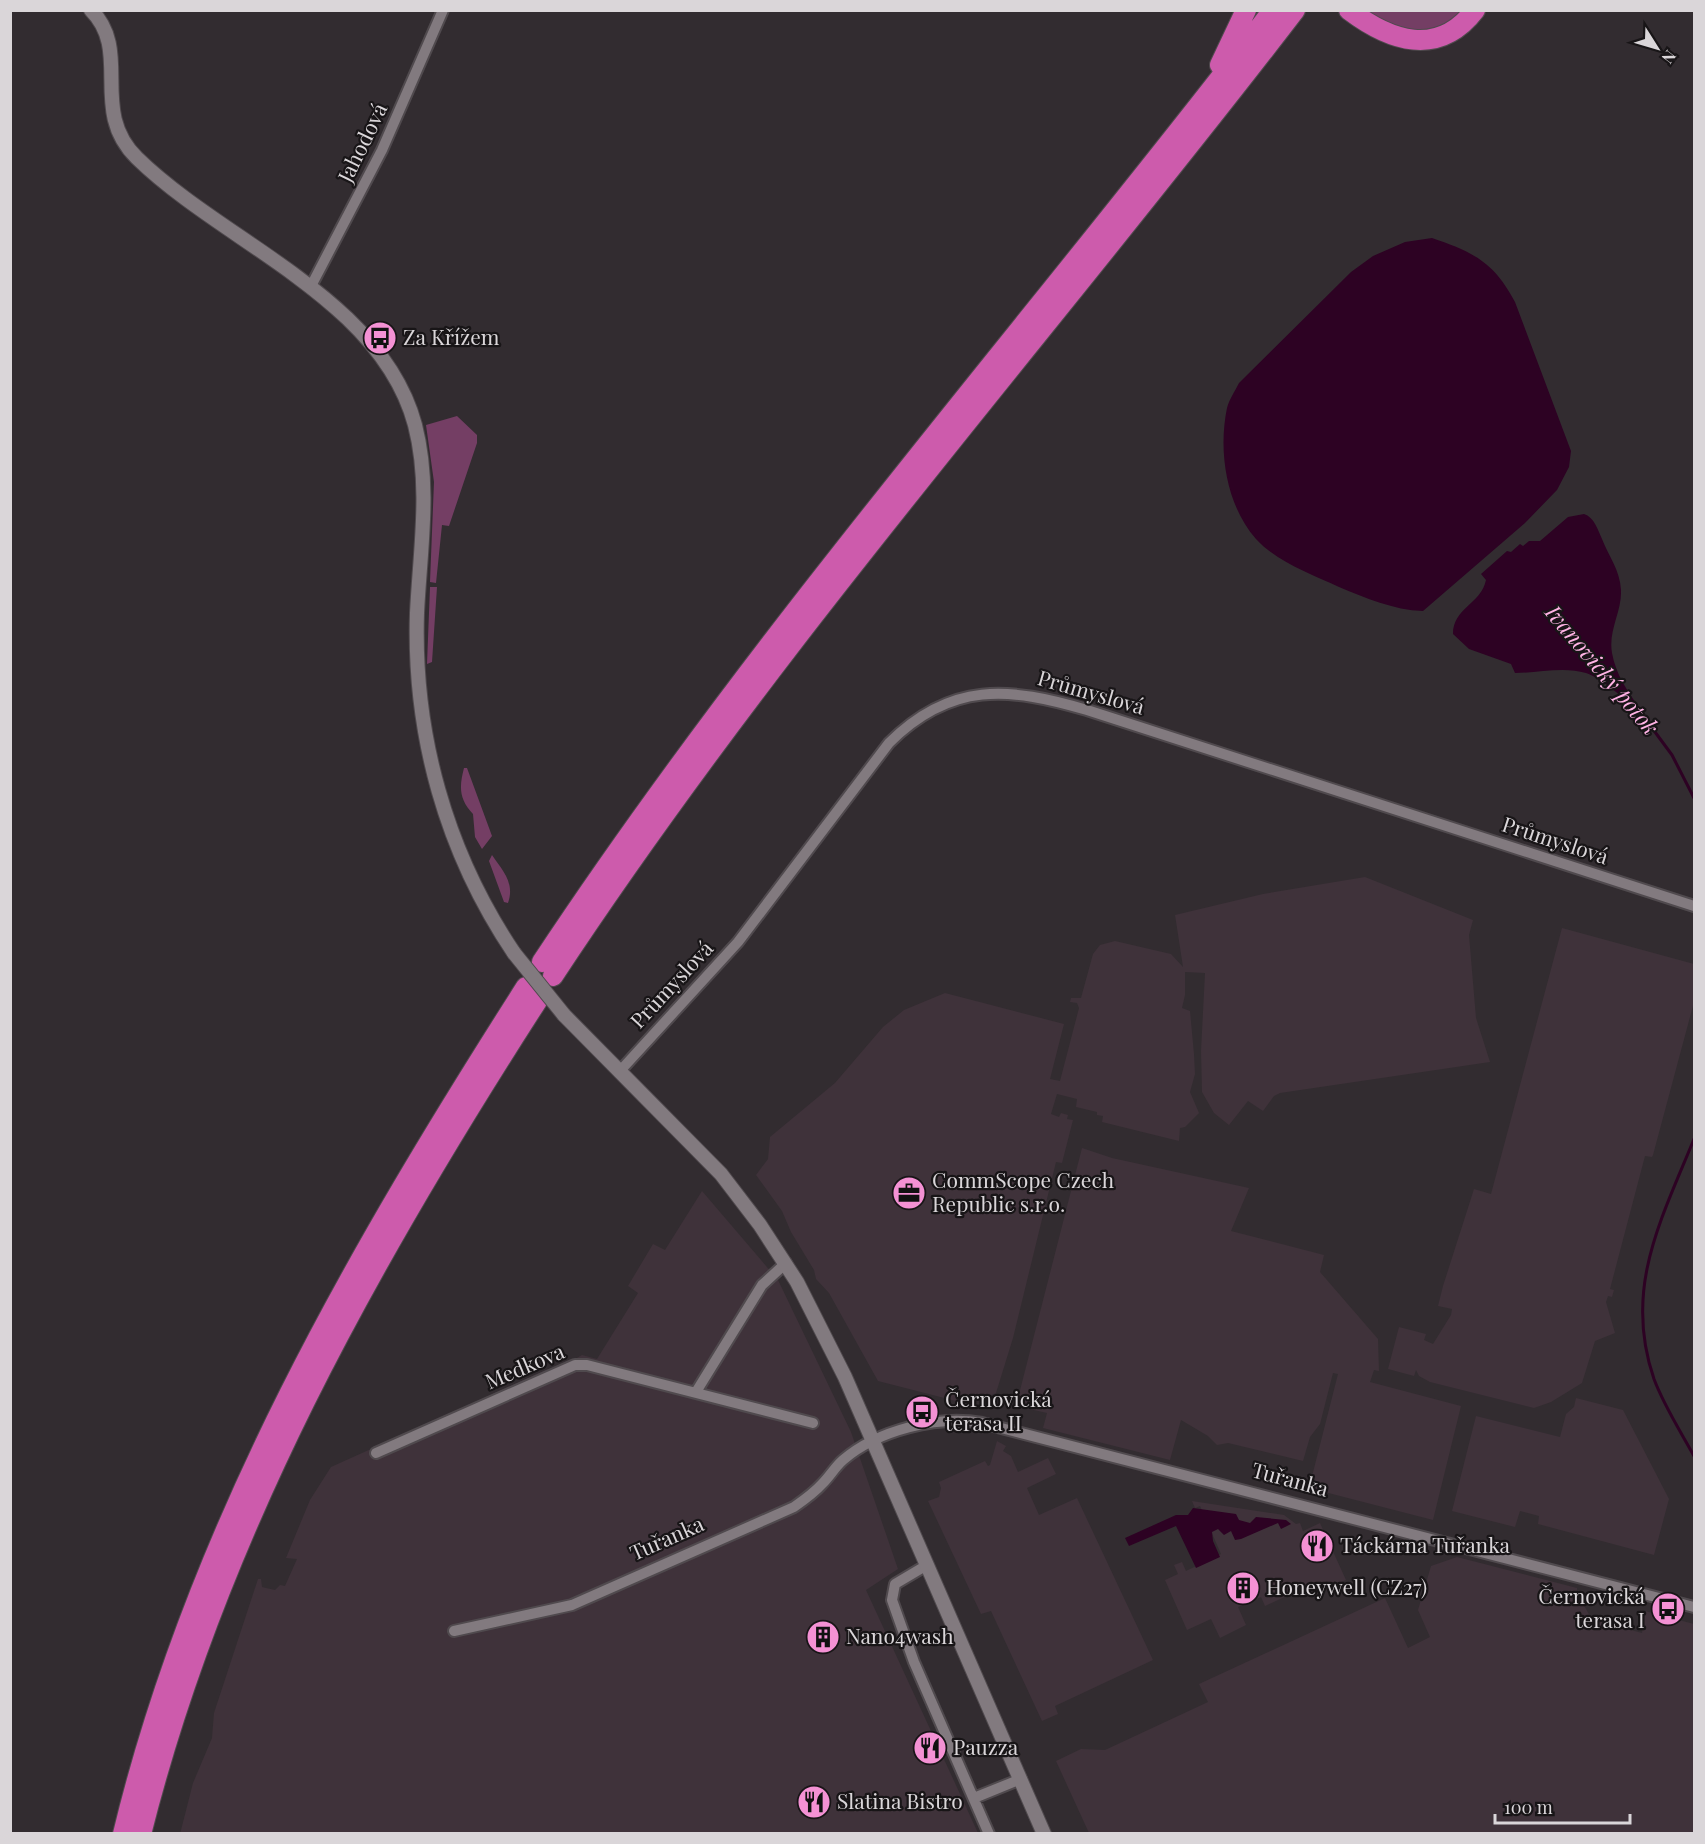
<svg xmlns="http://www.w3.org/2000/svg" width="1705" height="1844" viewBox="0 0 1705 1844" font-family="'Playfair Display',serif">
<rect width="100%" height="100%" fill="#322c30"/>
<!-- built -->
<path fill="#3f323a" d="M1365,877L1473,920L1469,935L1476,1018L1490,1062L1280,1093L1274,1096L1263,1111L1248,1101L1229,1125L1214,1113L1202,1092L1201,1051L1205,973L1185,972V995L1182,1008L1190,1011L1194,1054L1195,1074L1190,1092L1199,1113L1185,1127L1180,1128L1179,1141L1102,1122L1103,1116L1097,1115V1112L1076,1107L1077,1099L1057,1094L1051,1114L1059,1117L1061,1113L1068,1115L1067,1119L1073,1120L1062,1163L1056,1162L1013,1338L996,1393L980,1400L958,1395L956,1401L878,1381L829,1293L816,1279L814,1270L791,1232L782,1211L756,1175L768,1159L770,1137L835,1083L883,1027L904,1010L945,993L1064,1024L1050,1079L1060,1081L1079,1008L1077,1003L1070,1002L1071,998H1081L1093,954L1100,945L1115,941L1171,954L1183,967L1175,915L1263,894Z
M1562,928L1694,964V1002L1653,1155L1652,1157L1645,1156L1610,1289L1614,1290L1612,1297L1608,1296L1606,1302L1615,1333L1595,1341L1582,1383L1551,1402L1534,1408L1430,1382L1419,1376L1416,1370L1414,1376L1388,1369L1399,1327L1426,1334L1424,1340L1433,1344L1451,1315L1452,1309L1438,1306L1443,1286L1474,1189L1491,1194Z
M1082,1148L1112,1158L1249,1188L1231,1231L1324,1255L1320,1272L1378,1339L1379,1371L1374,1370L1370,1382L1461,1406L1433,1520L1309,1488L1338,1374L1333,1373L1320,1424L1310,1437L1303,1461L1228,1443L1217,1445L1208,1436L1181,1420L1170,1460L1043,1428L1047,1413L1016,1406Z
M702,1191L778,1280L851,1432L898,1569L866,1590L978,1833L180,1834L193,1783L212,1738L214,1713L258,1579H261L262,1587L266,1588L275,1590L280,1585L285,1586L297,1559L286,1558L310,1500L331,1467L548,1369H558L582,1355L597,1359L638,1293L628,1286L653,1244L665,1250Z
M1576,1398L1623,1410L1669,1499L1654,1555L1538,1524L1539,1516L1520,1511L1515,1527L1452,1511L1476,1416L1560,1437L1566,1414L1574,1407Z
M997,1441L1006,1446L1003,1451L1011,1456L1018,1472L1048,1458L1056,1474L1027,1488L1039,1515L1077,1498L1153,1660L1055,1706L1058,1714L1042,1721L991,1611L981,1614L928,1501L939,1497L941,1488L939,1482L985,1461L988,1466L990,1465Z
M1192,1501L1284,1515L1296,1524L1300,1523L1303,1531L1320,1523L1346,1580L1319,1592L1314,1583L1265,1606L1261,1597L1238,1607L1246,1625L1220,1638L1211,1619L1187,1630L1165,1580L1178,1574L1174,1565L1182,1562L1186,1571L1221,1554L1200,1506L1195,1508Z
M1457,1557L1577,1588V1593L1595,1625L1602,1622L1642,1633L1645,1611L1694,1624V1833H1089L1056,1761L1081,1749L1105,1750L1208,1702L1199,1684L1385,1598L1408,1648L1430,1637L1418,1610L1431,1566Z"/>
<!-- green -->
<path fill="#743e64" d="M1364,11H1469L1441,31L1402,33Z
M457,416L477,435V443L449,526L442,525L436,583L430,582L434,482L426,425Z
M430,587H437L432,662L427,664Z
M464,768H467L492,836L482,849L475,837L473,814C459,799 459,787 464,768Z
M492,855C503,871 515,883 508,903L504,902L489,861Z"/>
<!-- water -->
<path fill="#2d0223" d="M1432,238C1473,252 1494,262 1515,302L1571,451L1569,467L1557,490L1525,523L1423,611C1393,610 1366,598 1339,587C1311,574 1277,562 1256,539C1226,505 1218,451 1227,408C1229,400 1235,391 1239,383L1351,272L1373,256L1405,242Z
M1584,514C1594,517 1598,530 1602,539C1609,557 1620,570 1621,590C1622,612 1608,630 1612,653C1616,675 1627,690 1640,709L1638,711C1623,698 1603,679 1586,673C1564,666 1537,673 1515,673L1511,664L1469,649L1453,634C1453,608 1481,604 1486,580L1481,574L1507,551L1511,552L1520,544L1523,546L1529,541H1540L1568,517Z
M1193,1508L1236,1514L1239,1520L1250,1523L1256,1517L1286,1520L1291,1524L1281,1529L1278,1523L1241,1539L1235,1540L1231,1531L1224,1535L1218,1529L1212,1532L1213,1541L1220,1557L1196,1568L1176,1526L1129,1546L1125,1538L1176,1515H1188Z"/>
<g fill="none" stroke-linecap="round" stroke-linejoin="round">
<!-- stream -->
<path stroke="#2d0223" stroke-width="3" d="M1638,709L1672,755L1694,798
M1694,1139C1661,1220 1623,1289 1654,1379C1664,1406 1681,1432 1694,1456"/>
<defs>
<path id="minor" d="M310,288L382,150L443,10
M620,1071L738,942L889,743C951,681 1009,687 1087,710L1694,906
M696,1392L762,1285L786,1263
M376,1453L575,1365H587L813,1423
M927,1565L895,1584L892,1600L914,1662L989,1834
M454,1631L572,1605L794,1507C804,1500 814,1493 822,1484C830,1476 835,1467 843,1460C878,1430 938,1415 982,1423L1694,1607
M974,1798L1021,1779"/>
<path id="tertiary" d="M91,10C133,52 88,110 137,158C225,244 381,298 415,425C431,487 420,550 417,613C413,734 446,852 514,953
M564,1015L721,1174L760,1225L797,1282L845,1377L1044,1834"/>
<path id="motorway" d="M1349,10C1390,41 1438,58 1475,10
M1220,65L1246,10
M542,962C763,628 1029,328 1273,10
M553,976C776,637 1048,332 1295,10
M123,1834C197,1527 358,1250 526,987
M141,1834C217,1532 370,1260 537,1001"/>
</defs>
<!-- minor casing -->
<use href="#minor" stroke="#504a4e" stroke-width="14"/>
<!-- tertiary casing -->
<use href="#tertiary" stroke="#504a4e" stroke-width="16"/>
<!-- motorway casing -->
<use href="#motorway" stroke="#504a4e" stroke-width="22"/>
<!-- minor -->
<use href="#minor" stroke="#827a7f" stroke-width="10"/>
<!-- tertiary -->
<use href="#tertiary" stroke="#827a7f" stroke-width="14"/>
<!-- motorway -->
<use href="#motorway" stroke="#cd5bac" stroke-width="20"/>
<defs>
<path id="tertiary-bridge" d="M514,953L564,1015"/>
</defs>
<!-- tertiary-bridge casing -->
<use href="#tertiary-bridge" stroke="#504a4e" stroke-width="16" stroke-linecap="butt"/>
<!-- tertiary-bridge -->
<use href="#tertiary-bridge" stroke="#827a7f" stroke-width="14"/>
</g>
<!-- icons -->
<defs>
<symbol id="bus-disc" viewBox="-11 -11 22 22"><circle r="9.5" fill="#f491d4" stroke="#181517"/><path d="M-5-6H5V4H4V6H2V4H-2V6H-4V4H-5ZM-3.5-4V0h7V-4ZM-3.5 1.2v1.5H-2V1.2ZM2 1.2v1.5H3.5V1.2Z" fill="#111"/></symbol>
<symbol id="office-disc" viewBox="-11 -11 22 22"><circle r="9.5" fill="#f491d4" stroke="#181517"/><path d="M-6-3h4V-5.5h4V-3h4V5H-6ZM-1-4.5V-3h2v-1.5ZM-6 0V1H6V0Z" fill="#111"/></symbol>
<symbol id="restaurant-disc" viewBox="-11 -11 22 22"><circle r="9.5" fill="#f491d4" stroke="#181517"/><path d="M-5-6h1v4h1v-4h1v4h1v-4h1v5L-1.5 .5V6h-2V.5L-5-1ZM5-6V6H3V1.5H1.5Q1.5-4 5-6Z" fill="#111"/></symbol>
<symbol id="building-disc" viewBox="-11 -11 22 22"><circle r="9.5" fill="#f491d4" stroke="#181517"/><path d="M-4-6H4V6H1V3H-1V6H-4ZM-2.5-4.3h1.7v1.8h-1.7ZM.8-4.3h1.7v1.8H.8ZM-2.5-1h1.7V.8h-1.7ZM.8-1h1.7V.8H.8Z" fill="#111"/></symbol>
</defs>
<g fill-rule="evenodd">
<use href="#bus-disc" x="361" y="319" width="38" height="38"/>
<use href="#office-disc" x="890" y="1174" width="38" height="38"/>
<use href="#bus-disc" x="903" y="1393" width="38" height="38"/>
<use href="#restaurant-disc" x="1298" y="1527" width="38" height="38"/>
<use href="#building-disc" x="1224" y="1569" width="38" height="38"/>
<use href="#bus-disc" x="1649" y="1590" width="38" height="38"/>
<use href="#building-disc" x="804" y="1618" width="38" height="38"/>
<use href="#restaurant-disc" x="911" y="1729" width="38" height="38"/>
<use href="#restaurant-disc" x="795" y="1783" width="38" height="38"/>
</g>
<g text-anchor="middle" stroke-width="4.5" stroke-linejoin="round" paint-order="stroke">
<!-- street labels -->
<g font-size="21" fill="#dad6d9" stroke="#181517">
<text transform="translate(363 143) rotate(-64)" y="7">Jahodová</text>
<text transform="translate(1091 693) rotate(16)" y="7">Průmyslová</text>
<text transform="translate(1555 841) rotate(18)" y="7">Průmyslová</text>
<text transform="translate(672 985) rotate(-47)" y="7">Průmyslová</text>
<text transform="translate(525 1367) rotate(-23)" y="7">Medkova</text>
<text transform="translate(1290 1480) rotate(15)" y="7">Tuřanka</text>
<text transform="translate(667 1539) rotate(-24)" y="7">Tuřanka</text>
</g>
<!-- poi labels -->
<g font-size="21" fill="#dad6d9" stroke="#181517" text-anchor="start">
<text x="403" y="345">Za Křížem</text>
<text x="932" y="1188">CommScope Czech<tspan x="932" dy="24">Republic s.r.o.</tspan></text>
<text x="945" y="1407">Černovická<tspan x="945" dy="24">terasa II</tspan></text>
<text x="1340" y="1553">Táckárna Tuřanka</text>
<text x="1266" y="1595">Honeywell (CZ27)</text>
<text x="1645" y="1604" text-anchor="end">Černovická<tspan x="1645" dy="24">terasa I</tspan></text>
<text x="846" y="1644">Nano4wash</text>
<text x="953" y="1755">Pauzza</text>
<text x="837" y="1809">Slatina Bistro</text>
</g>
<!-- water labels -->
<g font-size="22" font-style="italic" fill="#ffb3e5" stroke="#181517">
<text transform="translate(1602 670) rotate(50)" y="8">Ivanovický potok</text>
</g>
</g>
<!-- border -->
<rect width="1705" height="1844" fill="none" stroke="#dad6d9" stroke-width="24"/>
<!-- north arrow -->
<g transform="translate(1657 48) rotate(127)" stroke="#181517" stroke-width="4.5" paint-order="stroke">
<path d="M0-4.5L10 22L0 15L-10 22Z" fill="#dad6d9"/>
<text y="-9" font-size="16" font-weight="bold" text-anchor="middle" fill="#dad6d9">N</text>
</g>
<!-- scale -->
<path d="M1495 1814v9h135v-9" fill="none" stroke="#dad6d9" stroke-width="3"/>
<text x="1504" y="1814" font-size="18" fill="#dad6d9" stroke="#181517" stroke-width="4.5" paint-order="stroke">100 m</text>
</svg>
